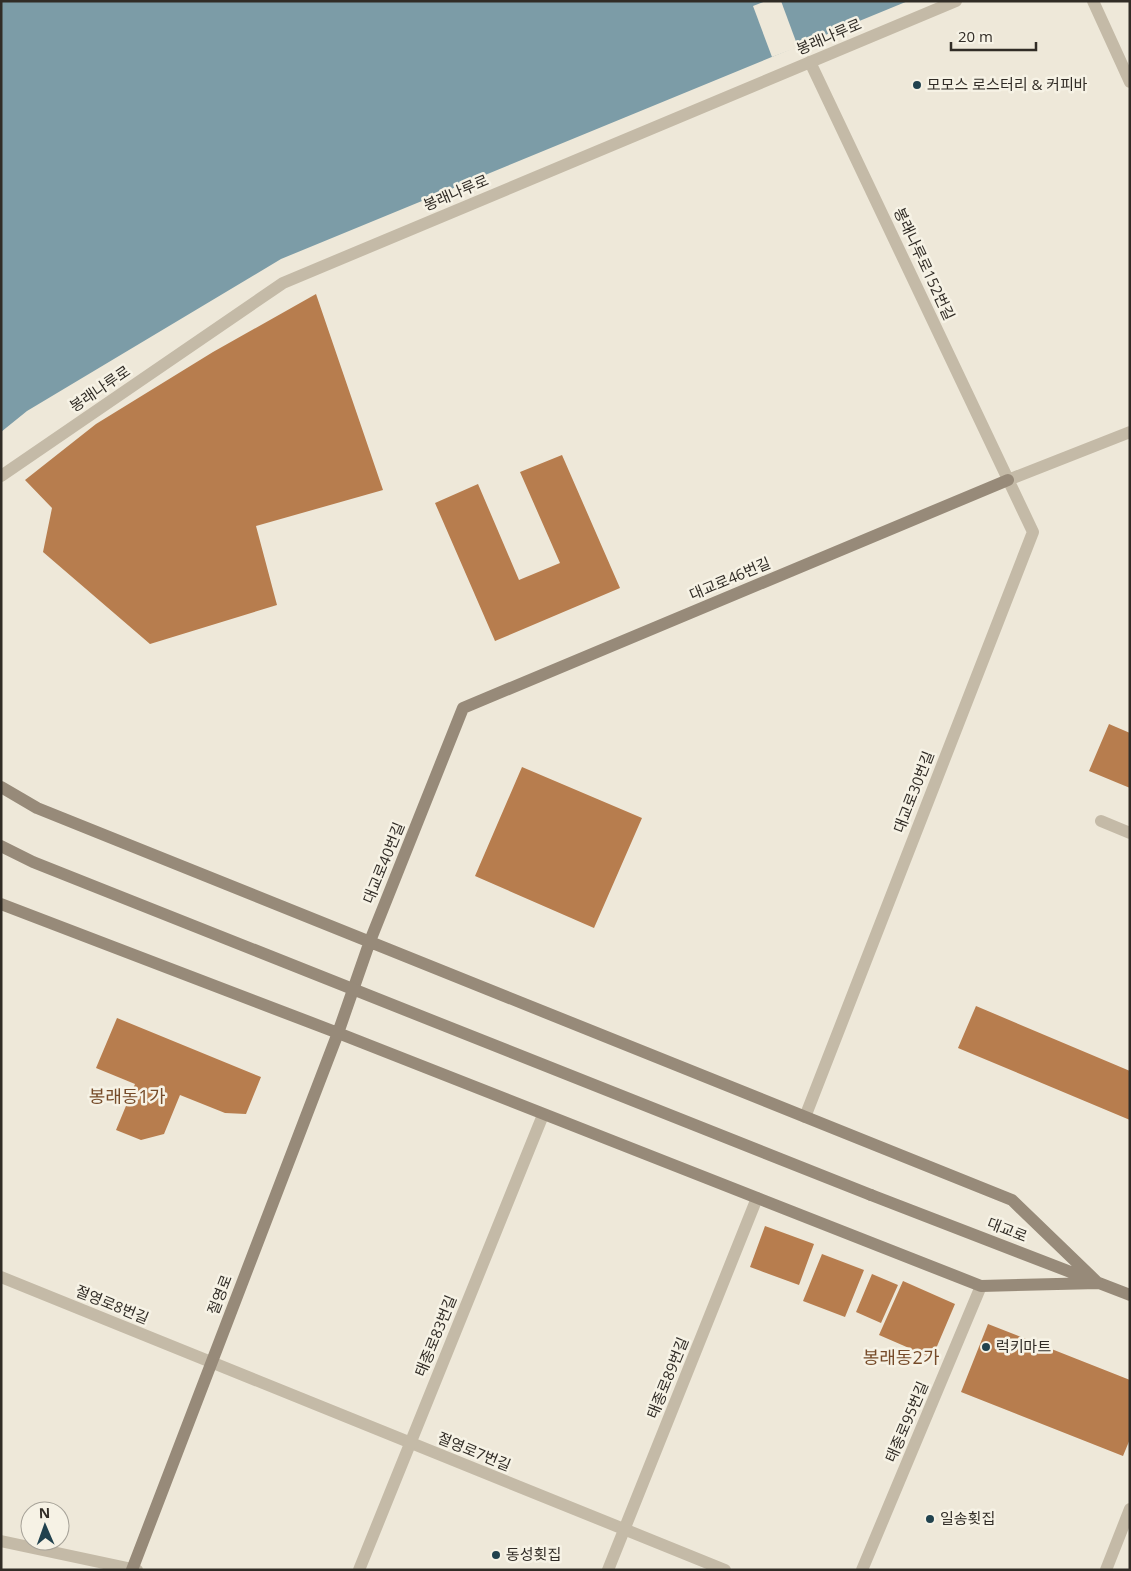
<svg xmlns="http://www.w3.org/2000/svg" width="1131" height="1571" viewBox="0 0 1131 1571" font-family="'Open Sans','Noto Sans KR',sans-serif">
<rect width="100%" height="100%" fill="#eee8d9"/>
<!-- water -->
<path fill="#7c9ca7" d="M1,1H908L281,259L27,411L1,432Z"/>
<!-- pier -->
<path fill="#eee8d9" d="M766,1H781L798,47L772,57L753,6Z"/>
<!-- building -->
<path fill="#b77d4e" d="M316,294L383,490L256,526L277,605L150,644L43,552L52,508L25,480L96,424L213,352Z
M562,455L620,588L495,641L435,503L478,484L519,580L560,563L520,472Z
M1109,724L1130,733V788L1089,771Z
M522,767L642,818L594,928L475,876Z
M976,1006L1130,1071V1120L958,1048Z
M117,1018L261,1077L246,1114L225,1113L180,1095L164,1134L141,1140L116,1130L135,1084L96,1068Z
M765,1226L814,1244L799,1285L750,1267Z
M822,1254L864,1270L845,1317L803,1301Z
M872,1274L898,1285L881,1323L856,1312Z
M903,1281L955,1304L932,1358L879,1335Z
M988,1324L1130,1380V1439L1123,1456L961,1392Z"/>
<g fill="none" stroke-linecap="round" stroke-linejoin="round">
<!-- service -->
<path stroke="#c4baa7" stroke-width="12" d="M1093,1L1130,82
M1101,821L1130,833
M1,1277L725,1570"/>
<!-- minor -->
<path stroke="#c4baa7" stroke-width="12" d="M1008,480L1130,432
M805,1117L1033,532L810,62
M1,1541L137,1570
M359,1570L543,1115
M608,1570L757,1198
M862,1570L981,1286
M1106,1570L1130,1509"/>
<!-- tertiary -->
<path stroke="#c4baa7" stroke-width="12" d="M1,476L283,283L956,1"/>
<!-- secondary -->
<path stroke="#978a79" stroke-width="12" d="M1,787L37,808L1012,1200L1098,1283
M1,904L338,1033L981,1286L1098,1283
M871,1195L1130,1295
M132,1570L338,1033L370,941L463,708L1008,480"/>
<!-- secondary-bridge -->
<path stroke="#978a79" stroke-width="12" d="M1,846L33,862L871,1195"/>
</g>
<!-- markers -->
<g fill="#21424e" stroke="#f6f2e5" stroke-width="2">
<circle cx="917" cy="85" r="5"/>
<circle cx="986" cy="1347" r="5"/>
<circle cx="930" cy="1519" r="5"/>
<circle cx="496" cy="1555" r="5"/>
</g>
<g text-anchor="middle" stroke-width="5" stroke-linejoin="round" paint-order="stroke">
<!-- street labels -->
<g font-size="15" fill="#312c26" stroke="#f6f2e5">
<text transform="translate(829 37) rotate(-23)" y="5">봉래나루로</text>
<text transform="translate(456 193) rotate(-23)" y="5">봉래나루로</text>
<text transform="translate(924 264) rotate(65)" y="5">봉래나루로152번길</text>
<text transform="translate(100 389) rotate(-34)" y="5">봉래나루로</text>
<text transform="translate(730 579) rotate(-23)" y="5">대교로46번길</text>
<text transform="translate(914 792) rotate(-69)" y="5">대교로30번길</text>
<text transform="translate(384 863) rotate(-68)" y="5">대교로40번길</text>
<text transform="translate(1007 1230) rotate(21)" y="5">대교로</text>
<text transform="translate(220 1295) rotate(-69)" y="5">절영로</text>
<text transform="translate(112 1305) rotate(22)" y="5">절영로8번길</text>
<text transform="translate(436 1336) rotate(-68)" y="5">태종로83번길</text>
<text transform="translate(668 1378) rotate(-68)" y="5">태종로89번길</text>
<text transform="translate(907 1422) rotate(-67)" y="5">태종로95번길</text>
<text transform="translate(474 1452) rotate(22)" y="5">절영로7번길</text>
</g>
<!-- poi labels -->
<g font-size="15" fill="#312c26" stroke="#f6f2e5" text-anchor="start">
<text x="927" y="90">모모스 로스터리 &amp; 커피바</text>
<text x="996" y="1352">럭키마트</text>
<text x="940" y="1524">일송횟집</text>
<text x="506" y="1560">동성횟집</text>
</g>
<!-- quarter labels -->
<g font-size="18" fill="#764b29" stroke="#f6f2e5">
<text x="127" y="1103">봉래동1가</text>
<text x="901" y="1364">봉래동2가</text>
</g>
</g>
<!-- border -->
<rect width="1131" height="1571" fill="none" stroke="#312c26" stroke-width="5"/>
<!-- north arrow -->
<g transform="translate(45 1526) rotate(358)"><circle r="24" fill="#f6f2e5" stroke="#a7a399"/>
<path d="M0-4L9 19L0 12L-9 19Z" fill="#21424e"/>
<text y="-8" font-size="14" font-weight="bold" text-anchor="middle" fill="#312c26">N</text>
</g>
<!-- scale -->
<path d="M951 42v8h85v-8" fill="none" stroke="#312c26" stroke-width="2.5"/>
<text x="958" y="42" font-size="15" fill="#312c26" stroke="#f6f2e5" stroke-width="4" paint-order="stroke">20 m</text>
</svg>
